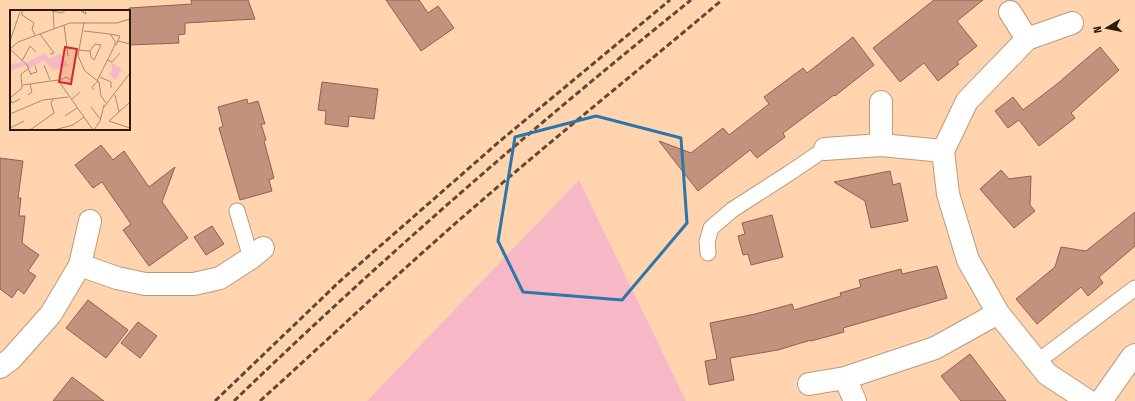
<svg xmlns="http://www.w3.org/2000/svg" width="1135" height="401" viewBox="0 0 1135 401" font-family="'Fira Sans Condensed',sans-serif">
<rect width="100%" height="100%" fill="#ffd4af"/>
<!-- green -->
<path fill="#f6b7c6" d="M579,180L686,401H367Z"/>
<!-- building -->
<path fill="#c3917d" stroke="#90614e" d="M191,0H248L255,19L185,23V34L178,35L179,43L129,45V8L192,4Z
M386,0H419L428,13L438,6L454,28L421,51Z
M934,0H983L957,21L977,46L957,62L959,64L938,81L924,63L900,82L873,48Z
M853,37L874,65L835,96L834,95L783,133L785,137L757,158L750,150L698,191L659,141L691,153L723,128L729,135L769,104L764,97L803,68L807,73Z
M1100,47L1119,70L1071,113L1075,118L1039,146L1019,120L1008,128L995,111L1013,97L1023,110L1057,84Z
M322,82L378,89L374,119L349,116L348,127L325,124L326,111L318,110Z
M247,99L248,104L258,101L265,124H261L266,140L264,141L274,178L269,180L272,191L240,200L219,128L223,126L218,107Z
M101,145L113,160L124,151L149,187L175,167L162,202L188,238L149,266L123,230L131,224L102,182L93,188L75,165Z
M0,158L23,161L18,198H21L19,216H25L22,243L39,255L28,271L36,276L24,294L18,289L12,298L0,289Z
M1001,170L1009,179L1031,176L1030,205L1035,211L1014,228L980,189Z
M890,171L893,185L900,183L908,221L871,228L865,201L834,182Z
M1135,212V246L1099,277L1103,283L1088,296L1081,287L1037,324L1016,299L1055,267L1061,247L1086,251Z
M772,215L783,257L751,265L748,254L743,255L738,236L745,234L742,223Z
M212,226L224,244L206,255L194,237Z
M937,266L947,298L843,328L844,332L811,341V340L778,350L730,358L734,380L709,385L705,361L717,359L710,323L755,314L792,304L794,310L841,296L840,293L861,287L859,280L901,269L902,274Z
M88,300L128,330L106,358L66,328Z
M138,322L157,336L140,358L121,343Z
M970,354L1006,401H961L941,376Z
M72,377L104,401H53Z"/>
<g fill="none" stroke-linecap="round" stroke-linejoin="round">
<defs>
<path id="service" d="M237,211L251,258
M708,253L707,242L711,228L732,210L788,174L825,149
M1037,362L1135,288"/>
<path id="minor" d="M1010,12L1027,39L967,101L943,151L948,194L968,260L998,313L1047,374L1088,401
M1027,39L1072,23
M881,102V145
M825,149L881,145L943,151
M80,265L90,221
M0,367L11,359L51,314L80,265L117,278L145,284H194L220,278L251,258L263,248
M845,378L855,401
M809,384L845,378L935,348L998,313
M1101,401L1132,357L1135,355"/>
</defs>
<!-- service casing -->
<use href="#service" stroke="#c09875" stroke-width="17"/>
<!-- minor casing -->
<use href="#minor" stroke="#c09875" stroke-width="24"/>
<!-- service -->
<use href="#service" stroke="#fff" stroke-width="15"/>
<!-- minor -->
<use href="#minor" stroke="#fff" stroke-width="22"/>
<!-- rail -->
<path stroke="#604a36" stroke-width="3" stroke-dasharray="6 3" stroke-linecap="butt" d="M215,401L339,282L500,141L670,0
M234,401C380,260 533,127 691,0
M260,401C331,337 400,271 472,209C554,138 639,70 722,0"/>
</g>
<!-- marked area -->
<path fill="none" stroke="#2c76aa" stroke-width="3" stroke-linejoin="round" d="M596,116L681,138L687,223L622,300L523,292L498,241L515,137Z"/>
<!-- overview -->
<g transform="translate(10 10)">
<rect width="120" height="120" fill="#ffd4af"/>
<path d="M35,43L39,49L50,44L59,56L43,60L34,50L19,59L15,53ZM12,52L16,55L0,61V54ZM101,52L112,59L105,70L99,64L102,61Z" fill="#f6b7c6"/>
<path fill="none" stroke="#aa8a6f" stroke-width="1" d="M43,0L44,19M12,1V5L24,13L22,19L25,25M42,1L52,3L56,0M74,2L71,1L76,4L75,0M74,12L68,46L75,61L89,72L91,86L96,93M54,15L58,46M74,21L100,24L105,31V35L87,71M30,24L44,43L40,44M100,24L110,26L106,35M0,31L10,2M108,31L120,34M0,39L8,32L60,13H107L120,9M0,39L17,55L21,65M68,40L80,41L85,34L91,35L84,50L81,47L80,41M97,50L102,52L110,43M12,51L20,36L26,42M34,55L40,70M20,64L27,62L25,56M90,67L101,72V78M49,71L56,67L61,70M13,75L48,70L83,120M84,80L82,77L88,71M18,85L22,82L20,74M105,85L109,102M0,88L12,78L11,64L18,59M0,88L2,93L10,89M61,90L70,82M81,97L91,110M94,97L120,63M0,104L33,90L58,87M55,106L67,98M99,111L120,92M99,111L120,118M0,118L14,111M20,120L44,103L41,93L43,89M44,120L63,115L74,107M84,120L90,111L94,95"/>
<path fill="#d62828" fill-opacity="0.15" stroke="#d62828" stroke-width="2" d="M55,37L67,39L61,74L49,72Z"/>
<rect width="120" height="120" fill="none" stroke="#2b1c0e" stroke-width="2"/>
</g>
<!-- north arrow -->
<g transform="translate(1107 28) rotate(260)" stroke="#ffd4af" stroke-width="3" paint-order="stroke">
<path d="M0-3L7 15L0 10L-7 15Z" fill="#2b1c0e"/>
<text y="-6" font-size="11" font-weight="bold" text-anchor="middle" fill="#2b1c0e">N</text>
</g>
</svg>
